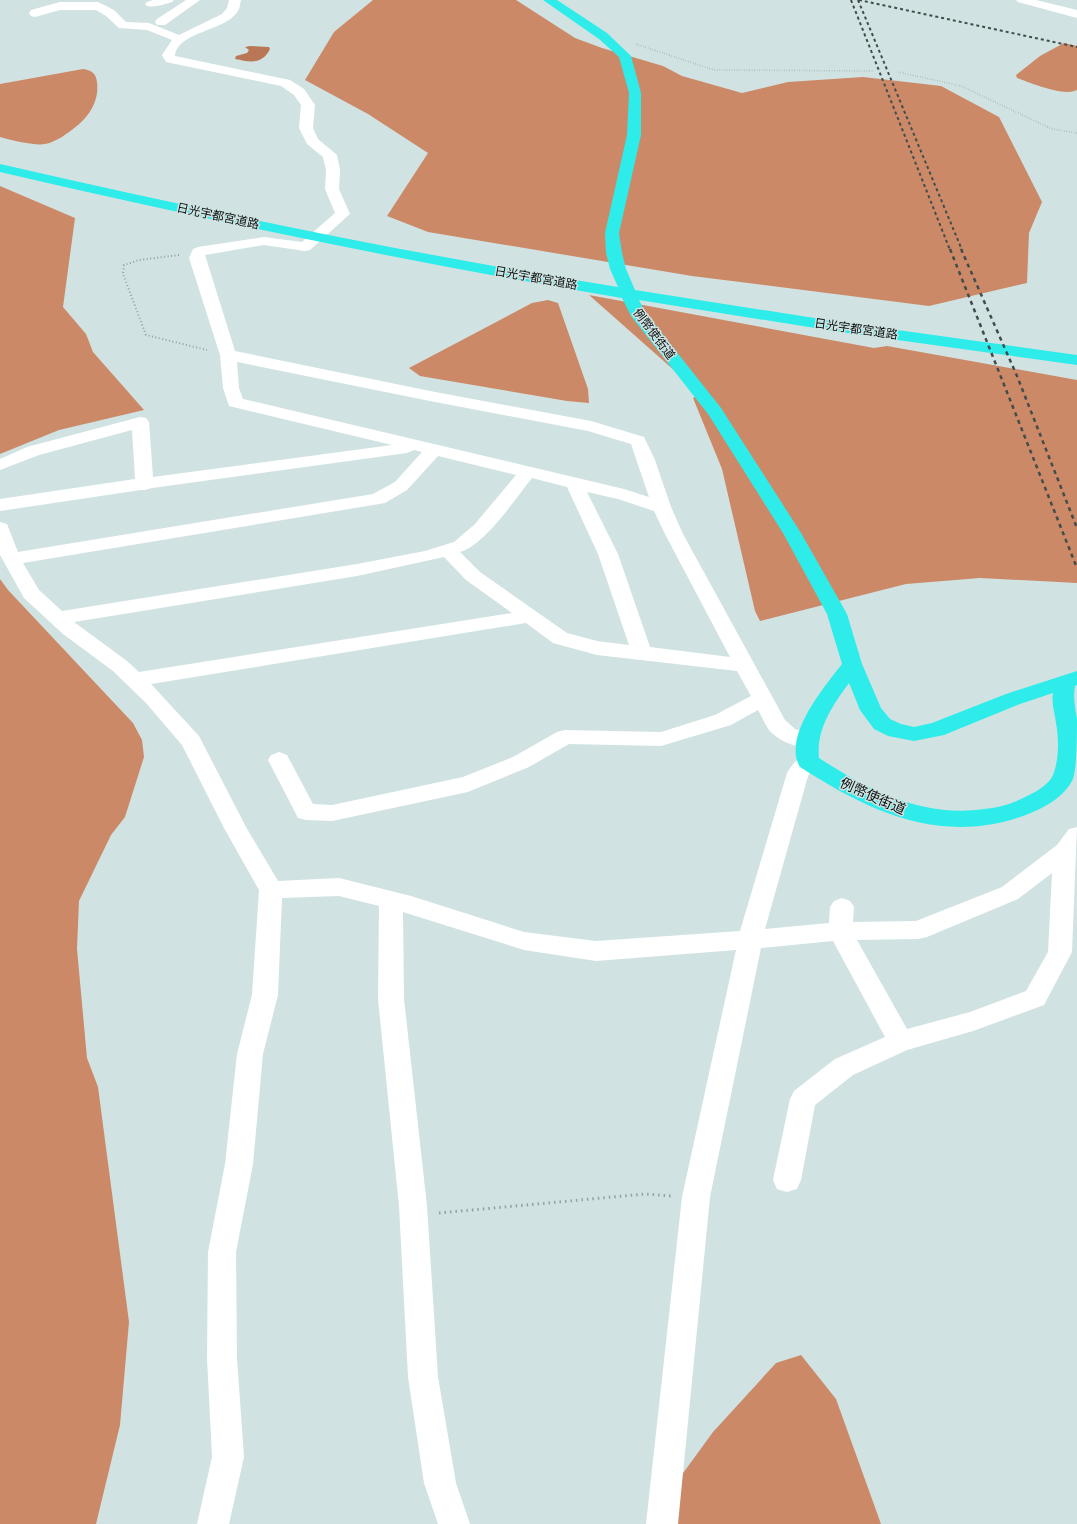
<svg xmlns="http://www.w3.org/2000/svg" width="1077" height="1524" viewBox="0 0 1077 1524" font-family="Lato,'Noto Sans JP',sans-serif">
<rect width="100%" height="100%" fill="#d0e3e2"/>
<!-- forest -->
<path fill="#cc8967" d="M373,0H516L575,38L602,48L663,66L682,76L742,93L788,82L863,77L941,86L999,117L1042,202L1029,233L1027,283L929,306L692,276L428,232L387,216L428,153L368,114L305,80L334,32Z
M1064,43L1077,46V90C1064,97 1031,83 1017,78L1016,75L1040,56Z
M83,69C91,70 96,73 97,82C100,108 82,124 62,137C56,140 51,143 45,144C35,146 10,140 0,137V84Z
M0,186L75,218L63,307L86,334L93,352L144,410L59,430L0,454Z
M589,295L874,348L887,346L1077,380V583L980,578L906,584L760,621L755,611L722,469L693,398L701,394Z
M548,300L558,303L588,389L589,403L567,401L420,376L409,368L532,303Z
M0,579L8,590L133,723L142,740L144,757L125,817L111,835L79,901L77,949L87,1058L98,1087L129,1322L120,1425L96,1524H0Z
M801,1355L836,1399L881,1524H646L713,1432L776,1363Z"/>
<!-- water -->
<path fill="#b97756" d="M250,46L269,47L270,49C262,65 250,62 235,59L236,56L247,53L249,50L245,47Z"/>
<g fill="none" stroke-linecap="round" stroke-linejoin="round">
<!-- path-far2 -->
<path stroke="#92a2a1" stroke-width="1.5" stroke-dasharray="0.5 2" stroke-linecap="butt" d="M636,44L714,70L873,71
M898,72L961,86L1052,129L1077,133"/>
<!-- path-far1 -->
<path stroke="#92a2a1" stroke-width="2" stroke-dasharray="1 2.5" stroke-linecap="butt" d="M179,255L139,260L124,265L123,274L146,335L207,350"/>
<!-- path -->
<path stroke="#92a2a1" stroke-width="3" stroke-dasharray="1.5 4" stroke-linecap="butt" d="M439,1213L645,1194L671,1196"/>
<!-- minor -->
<path fill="#fff" fill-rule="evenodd" d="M153,0H174L172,2C164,4 155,8 147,6L145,4L147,2Z
M186,0H200L165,25H157L155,22L157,19Z
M229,0H241C240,3 240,7 239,9C228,32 178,30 175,56L290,80L304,89L315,105L313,128L318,139L337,155L340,170L339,189L350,214L310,250L305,251L264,245L205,255L235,351L430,391L591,421L644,437L655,460L671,507L683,534L785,720L795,729L815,736L818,741L815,746C800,750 779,742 769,730C765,724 762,717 758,710L731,725L661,746L569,744L529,767L468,792L332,821L306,820L298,818L295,812L268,760L271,755L279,752L287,755L313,804L332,805L463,777L513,757L557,732L565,730L661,732L715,715L751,696L737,671L597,655L553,643L526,623L151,684L199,736L246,827L278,881L339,878L411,896L524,932L596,941L740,931L787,773C794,761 802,753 816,757L819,762L808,776L765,929L829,923L830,907L834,901L842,898L850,901L854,907L853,922L916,921L1002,887L1057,845L1069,829L1077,827L1072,952L1044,1005L973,1031L907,1050L853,1075L815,1105L801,1180L797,1189L787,1192L777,1189L773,1180L790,1099L794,1091L835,1059L885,1037L833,941L761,948L710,1197L678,1524H646L682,1197L736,950L596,961L524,950L403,912L404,999L427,1206L438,1377L456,1483L470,1524H438L424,1483L408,1377L399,1206L378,999L379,906L339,896L282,898L278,995L263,1054L253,1164L236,1252L237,1358L244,1457L229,1524H197L212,1457L207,1358L208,1252L225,1164L237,1054L252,995L259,890L224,828L182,745L146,703L113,671L63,634L24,598L0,555V522L7,524L18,552L373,494L395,482L422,452L414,450L407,453L152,488L145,490H141L0,511V499L135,479L132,430L39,455L0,470V459L27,447L140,417L146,418L149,422L153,477L392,445L229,406L223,388L220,355L189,258L193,249L198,247L264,237L302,242L335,213L325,189L326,170L323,157L307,144L299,128L301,105L294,95L281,86L166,62L162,55L172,40L147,30L119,28L106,16L96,10H60L35,17L31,16L29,13L31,10L60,2H98L114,10L126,22L149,23L179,35L222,14L227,8ZM237,362L430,401L588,431L631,444L649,497L624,489L243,399L239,388ZM438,456L516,475L475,524L454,542L425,551L357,564L62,611L39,590L23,563L385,503L407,490ZM532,478L567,487L598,554L629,645L597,641L567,633L480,572L460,552C485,545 515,499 532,478ZM587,492L618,499L654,511L665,534L730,657L650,647L618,554ZM444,557L466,580L512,613L139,672L127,661L74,622L357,576ZM1052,873L1048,952L1026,991L970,1012L907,1029L857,940L918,939L927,937L1018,899Z
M1016,0H1036L1077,10V18L1018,2Z"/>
<!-- highway -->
<path fill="#2eecea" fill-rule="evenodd" d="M543,0H557L607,33L631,56L641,93V135L619,233L622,253L626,269L635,290L840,322L1077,355V365L840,332L639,300L645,312L721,408L801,533L847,614L862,664L881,708L890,719L901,724L914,727L932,723L1006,694L1077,671V685L1075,686C1073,698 1075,707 1077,719C1077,732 1077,768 1073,779C1064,798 1042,809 1023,816C940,845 870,812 800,767C782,737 824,687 842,664L827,614L783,533L708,414L631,316L622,298C413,263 206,220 0,172V164C205,211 411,254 618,287L610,269L606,253L605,233L627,135L629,93L619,57L599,39ZM849,683L860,710L874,729L888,736L914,741L944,735L1020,704L1053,693C1051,704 1055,713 1056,723C1059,739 1059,760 1053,775C1049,785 1034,793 1025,797C1012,804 998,808 984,809C923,818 868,790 819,758C816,729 833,705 849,683Z"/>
<!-- rail-far1 -->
<path stroke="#414c4b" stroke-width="2" stroke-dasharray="3 3" stroke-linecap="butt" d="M851,0L950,250
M858,0L962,250
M859,0L1077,47"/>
<!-- rail -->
<path stroke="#414c4b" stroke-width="2.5" stroke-dasharray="4 4" stroke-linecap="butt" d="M950,249L1077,568
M961,249L1017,376L1077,528"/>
</g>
<g text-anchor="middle" stroke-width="3" stroke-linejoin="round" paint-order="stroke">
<!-- far-street labels -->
<g font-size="12" fill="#080f0e" stroke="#d0e3e2">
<text transform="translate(218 216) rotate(12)" y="4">日光宇都宮道路</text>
<text transform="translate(536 278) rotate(10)" y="4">日光宇都宮道路</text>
<text transform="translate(856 329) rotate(8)" y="4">日光宇都宮道路</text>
<text transform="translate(654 334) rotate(53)" y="4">例幣使街道</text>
</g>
<!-- street labels -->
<g font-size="14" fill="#080f0e" stroke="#d0e3e2">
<text transform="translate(873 796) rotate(24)" y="5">例幣使街道</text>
</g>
</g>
</svg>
